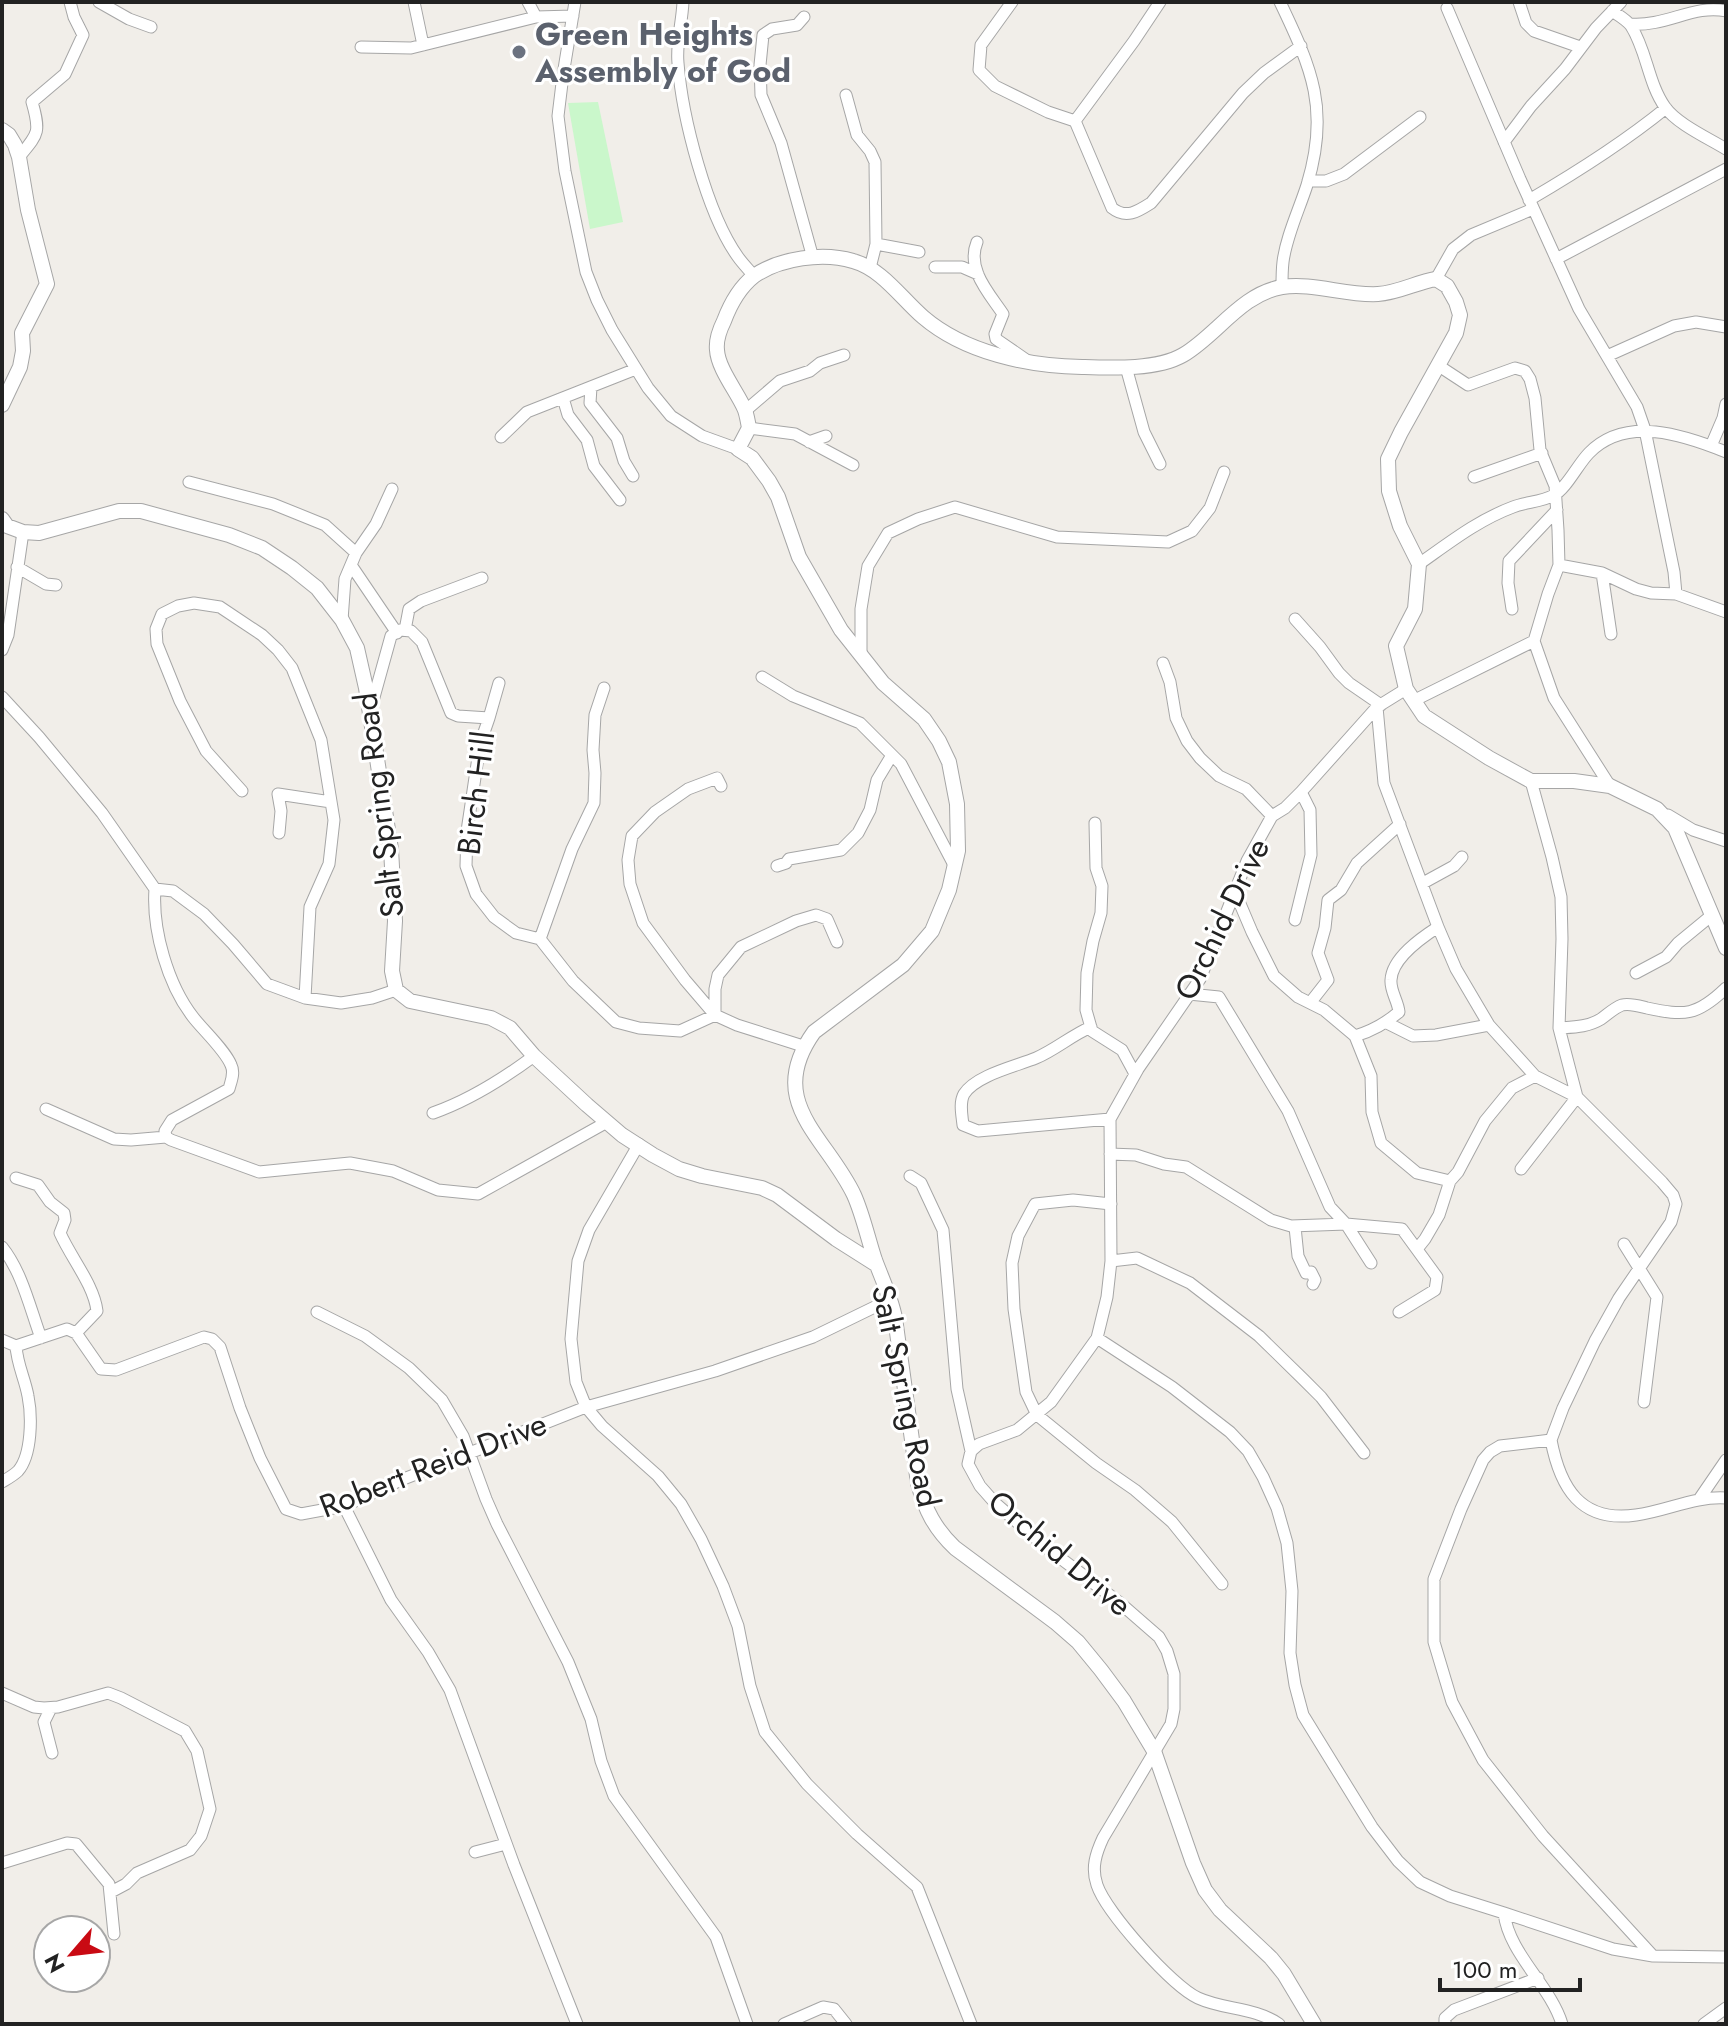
<svg xmlns="http://www.w3.org/2000/svg" width="1728" height="2026" viewBox="0 0 1728 2026" font-family="Jost,sans-serif">
<rect width="100%" height="100%" fill="#f1eee9"/>
<!-- park -->
<path fill="#caf7cb" d="M598,102L623,222L590,229L568,103Z"/>
<g fill="none" stroke-linecap="round" stroke-linejoin="round">
<defs>
<path id="minor" d="M99,2L129,19L151,27
M414,2L423,45
M528,2L536,17
M575,2L563,75L558,116L565,171L586,272L597,300L612,330L648,388L671,416L702,436L738,449
M683,2C682,23 676,43 678,63C682,117 707,214 738,257C743,264 749,270 754,276
M1012,2L981,45L979,70L995,86L1048,112L1075,121L1112,208C1126,219 1137,212 1151,203L1243,93L1264,73L1301,46
M1280,2C1312,69 1330,110 1307,185C1299,210 1286,237 1283,262C1282,270 1282,279 1282,287
M1519,2L1526,23L1534,31L1580,47
M1447,8L1520,179L1579,309L1637,407L1645,430L1674,572L1676,594
M1612,11C1618,15 1627,20 1631,26C1647,51 1648,83 1665,107C1677,124 1708,138 1726,149
M804,17L797,25L772,29L763,35L760,65L761,95L781,143L813,258
M1630,24C1666,27 1694,4 1726,11
M361,47L411,48L536,17L573,16
M846,95L857,135L870,151L875,162L876,244L870,268
M1075,121L1134,41L1160,2
M1504,142L1531,106L1565,69L1596,28L1621,2
M19,157C38,134 41,133 32,102L65,74L83,35L74,17L70,2
M1308,181H1326L1344,174L1420,117
M1529,200C1577,172 1623,143 1666,108
M977,242C966,269 989,293 1003,314L995,334L996,339L1025,359
M876,244L919,252
M1556,259L1726,169
M935,267H962L978,274
M1436,279L1453,249L1471,235L1533,209
M1607,356L1674,326L1696,322L1726,327
M1439,366L1468,385L1515,368L1525,371L1530,379L1535,398L1540,450L1555,486L1558,530L1559,565L1548,594L1534,641L1554,698L1610,786
M1126,367L1144,432L1160,464
M591,387L590,403L617,438L624,461L633,476
M563,398L568,415L587,440L594,466L620,500
M745,411L780,381L810,371L820,363L844,355
M749,428L795,434L853,465
M501,437L527,412L636,369
M809,442L826,436
M1711,446L1723,418L1726,404
M1474,477L1542,453
M189,482L273,504L325,525L356,553
M1419,564C1449,543 1478,520 1513,507C1526,502 1542,502 1554,495C1566,489 1578,464 1589,453C1626,415 1684,435 1726,452
M351,565L397,633
M1559,565L1602,573L1636,589L1651,593L1676,594L1726,612
M17,567L46,584L56,585
M1602,573L1611,634
M1512,609L1508,583L1509,561L1557,510
M1295,619L1320,647L1339,673L1349,683L1381,705
M342,620L345,579L356,553L376,524L392,489
M405,630L409,609L421,601L482,578
M2,650L8,635L23,532
M861,654V609L868,566L888,533L918,519L955,507L1057,537L1168,542L1192,531L1210,508L1224,472
M1163,663L1170,682L1176,718L1187,741L1200,758L1219,776L1246,789L1272,816
M762,677L793,696L860,723L901,764L954,865
M2,697L39,737L102,813L155,889L173,891L204,914L233,944L267,984L305,998L341,1003L372,998L396,990
M1413,701L1534,641
M1377,707L1384,783L1438,927L1456,969L1489,1025L1535,1076L1577,1097L1662,1182L1673,1195L1676,1204L1671,1222L1619,1298L1595,1341L1563,1408L1551,1440
M371,708L391,636L400,630L411,631L422,642L451,713L458,716L489,718L480,744L467,831L466,866L476,894L494,917L516,933L540,939L573,981L616,1022L639,1028L680,1031L715,1015L737,1025L803,1046
M489,718L499,683
M1531,781L1552,857L1561,897L1562,939L1559,1028L1577,1097
M721,786L717,778L688,789L655,812L632,836L628,860L630,884L643,923L685,980L715,1015V989L718,975L741,947L796,921L816,915L827,919L837,942
M242,791L206,751L180,701L157,644L156,629L162,614L178,606L194,603L220,607L262,635L278,650L292,668L321,740L334,820L329,864L310,907L305,998
M1668,815L1693,830L1726,841
M1095,823L1096,868L1102,886L1101,913L1093,941L1087,973L1086,1010L1092,1031L1122,1050L1135,1074
M279,833L281,811L278,794L331,802
M777,866L786,863L789,859L841,850L858,833L870,810L877,780L892,755
M1423,883L1454,866L1462,857
M155,889C152,930 168,985 193,1017C203,1030 225,1050 231,1065C235,1073 231,1081 229,1089L172,1120L165,1131L166,1137L171,1140L259,1172L350,1163L393,1171L438,1190L478,1194L607,1122
M1235,892L1252,932L1274,976L1298,997L1324,1010L1355,1036L1371,1076L1372,1112L1381,1143L1417,1173L1450,1181
M1295,920L1311,855L1310,810L1301,792
M540,939L572,849L594,803L595,773L593,750L595,715L604,688
M1636,973L1666,957L1678,943L1712,915
M1189,994L1219,997L1288,1111L1330,1207L1346,1224L1402,1229L1437,1277L1435,1290L1399,1312
M1310,1003L1328,980L1318,953L1325,928L1328,900L1341,890L1357,863L1400,824
M1387,1023L1413,1036L1436,1035L1489,1025
M1091,1027C1072,1035 1055,1050 1036,1058C1017,1066 976,1075 964,1094C959,1103 962,1115 963,1125L978,1131L1110,1119
M1559,1028C1574,1027 1588,1027 1601,1019C1608,1014 1614,1008 1622,1005C1630,1003 1639,1006 1647,1008C1685,1016 1697,1016 1726,988
M1355,1036C1372,1031 1386,1023 1399,1012C1398,1001 1390,991 1391,980C1392,958 1421,938 1438,927
M46,1109L114,1139L131,1140L166,1137
M433,1113C470,1100 503,1079 534,1056
M639,1144L589,1230L578,1261L571,1339L576,1382L586,1407L602,1426L658,1476L681,1504L701,1539L723,1586L738,1626L750,1686L765,1732L807,1784L857,1834L917,1887L971,2024
M1110,1154L1136,1155L1164,1164L1186,1167L1271,1220L1291,1226L1346,1224L1371,1263
M1521,1169L1577,1097
M910,1176L921,1183L943,1230L957,1389L971,1451
M16,1178L38,1185L50,1202L64,1213L65,1220L60,1233C71,1258 94,1285 97,1311L76,1333
M1111,1204L1073,1200L1035,1204L1018,1236L1012,1263L1014,1309L1026,1392L1037,1415L1096,1463L1135,1490L1172,1522L1222,1584
M1295,1227L1298,1256L1306,1273L1311,1272L1315,1280L1313,1284
M1624,1244L1657,1297L1644,1402
M2,1247C22,1272 30,1308 41,1338
M1417,1249L1425,1239L1439,1215L1450,1181L1458,1172L1485,1121L1512,1088L1535,1076
M1111,1261L1137,1258L1190,1283L1259,1336L1303,1379L1321,1397L1364,1453
M317,1312L365,1336L409,1368L442,1400L463,1436L486,1499L497,1524L568,1662L591,1719L601,1761L614,1796L716,1937L747,2024
M1097,1338L1172,1387L1230,1432L1248,1451L1263,1477L1277,1508L1287,1543L1292,1591L1290,1653L1295,1685L1303,1715L1372,1827L1398,1861L1420,1882L1450,1896L1504,1913C1509,1954 1550,1985 1562,2024
M2,1340L16,1346L67,1329L76,1333L101,1369L116,1370L204,1337L212,1339L220,1347L240,1408L260,1458L286,1509L301,1514L344,1506L401,1480L586,1407L715,1371L813,1337L891,1299
M1551,1440L1500,1446L1490,1452L1483,1460L1461,1509L1434,1579V1642L1452,1702L1483,1760L1543,1836L1653,1956
M1551,1440C1560,1487 1580,1523 1636,1515C1667,1511 1694,1496 1726,1498
M2,1482C7,1479 14,1475 18,1471C32,1455 32,1416 28,1396C25,1379 17,1364 16,1346
M1700,1498L1726,1460
M344,1506L391,1600L428,1652L450,1690L514,1865L577,2024
M2,1693L34,1707L44,1708L58,1707L108,1693L121,1698L185,1731L197,1751L210,1809L201,1836L190,1850L137,1873L126,1884L111,1892
M51,1708L44,1722L52,1753
M475,1852L506,1844
M2,1863L67,1843L76,1844L109,1884L114,1934
M1504,1913L1613,1949L1653,1956L1726,1957
M784,2024L823,2007L834,2009L846,2024
M1279,2024C1254,2007 1224,2010 1198,1998C1172,1986 1106,1912 1097,1885C1091,1868 1096,1853 1103,1838L1171,1724L1174,1709V1674L1167,1651L1159,1637L1120,1603L1047,1548L995,1503L980,1486L968,1464L971,1451L979,1444L1017,1430L1051,1402L1097,1338L1107,1297L1111,1261L1110,1119L1138,1069L1200,979L1247,861L1272,816L1285,808L1301,792L1377,707L1406,689
M1445,2024V2018L1454,2010L1538,1978
M1704,2024L1726,2008"/>
<path id="tertiary" d="M2,130L9,135L15,145L19,157L28,210L47,284L22,333L23,351L20,367L2,405
M2,519L7,526L23,532L39,533L119,511H141L229,535L262,548L292,568L317,588L342,620L357,648L366,688L391,849L395,921L392,971L396,990L410,1001L491,1018L510,1028L534,1056L587,1105L622,1135L653,1155L679,1169L702,1176L762,1188L777,1195L836,1239L877,1265
M1314,2024L1284,1974L1271,1958L1220,1910L1205,1890L1193,1863L1154,1751L1124,1701L1101,1670L1078,1642L1055,1622L955,1548C935,1529 925,1510 918,1483L895,1318C891,1297 882,1279 875,1260C868,1239 863,1215 854,1195C826,1136 764,1102 814,1032L903,965L932,931L949,890L958,851L957,804L949,762L939,741L924,719L883,683L841,630L799,557L778,497L769,481L752,458L738,449L749,428C748,422 747,416 745,410C738,393 718,369 717,350C716,341 720,329 724,321C730,305 740,287 754,276C780,258 823,252 853,261C882,269 901,298 923,317C965,353 1028,366 1082,367C1112,368 1157,370 1183,355C1217,335 1241,294 1282,287C1312,282 1347,296 1378,294C1398,293 1417,282 1436,279L1447,286L1456,302L1460,315L1456,333L1401,432L1388,459L1389,491L1400,526L1419,564L1415,609L1396,646L1406,689L1424,716L1489,758L1531,781H1574L1610,786L1657,809L1675,828L1726,948"/>
</defs>
<!-- minor casing -->
<use href="#minor" stroke="#a6a6a6" stroke-width="13"/>
<!-- tertiary casing -->
<use href="#tertiary" stroke="#a6a6a6" stroke-width="16"/>
<!-- minor -->
<use href="#minor" stroke="#fff" stroke-width="11"/>
<!-- tertiary -->
<use href="#tertiary" stroke="#fff" stroke-width="14"/>
</g>
<!-- markers -->
<circle fill="#6b7280" stroke="#fff" stroke-width="3" cx="519" cy="52" r="8"/>
<g text-anchor="middle" stroke-width="6" stroke-linejoin="round" paint-order="stroke">
<!-- worship labels -->
<g font-size="32" font-weight="bold" fill="#5b616d" stroke="#fff" text-anchor="start">
<text x="535" y="45">Green Heights<tspan x="535" dy="37">Assembly of God</tspan></text>
</g>
<!-- street labels -->
<g font-size="32" fill="#222" stroke="#fff">
<text transform="translate(476 793) rotate(-83)" y="11">Birch Hill</text>
<text transform="translate(379 805) rotate(-97)" y="11">Salt Spring Road</text>
<text transform="translate(1222 919) rotate(-64)" y="11">Orchid Drive</text>
<text transform="translate(906 1396) rotate(78)" y="11">Salt Spring Road</text>
<text transform="translate(433 1465) rotate(-21)" y="11">Robert Reid Drive</text>
<text transform="translate(1060 1553) rotate(40)" y="11">Orchid Drive</text>
</g>
</g>
<!-- border -->
<rect width="1728" height="2026" fill="none" stroke="#222222" stroke-width="8"/>
<!-- north arrow -->
<g transform="translate(72 1954) rotate(242)"><circle r="38" fill="#ffffff" stroke="#a7a7a7" stroke-width="2"/>
<path d="M0-6L14 30L0 20L-14 30Z" fill="#c90a13"/>
<text y="-12" font-size="22" font-weight="bold" text-anchor="middle" fill="#222222">N</text>
</g>
<!-- scale -->
<path d="M1440 1978v12h140v-12" fill="none" stroke="#222222" stroke-width="4"/>
<text x="1452" y="1978" font-size="24" fill="#222222" stroke="#ffffff" stroke-width="6" paint-order="stroke">100 m</text>
</svg>
